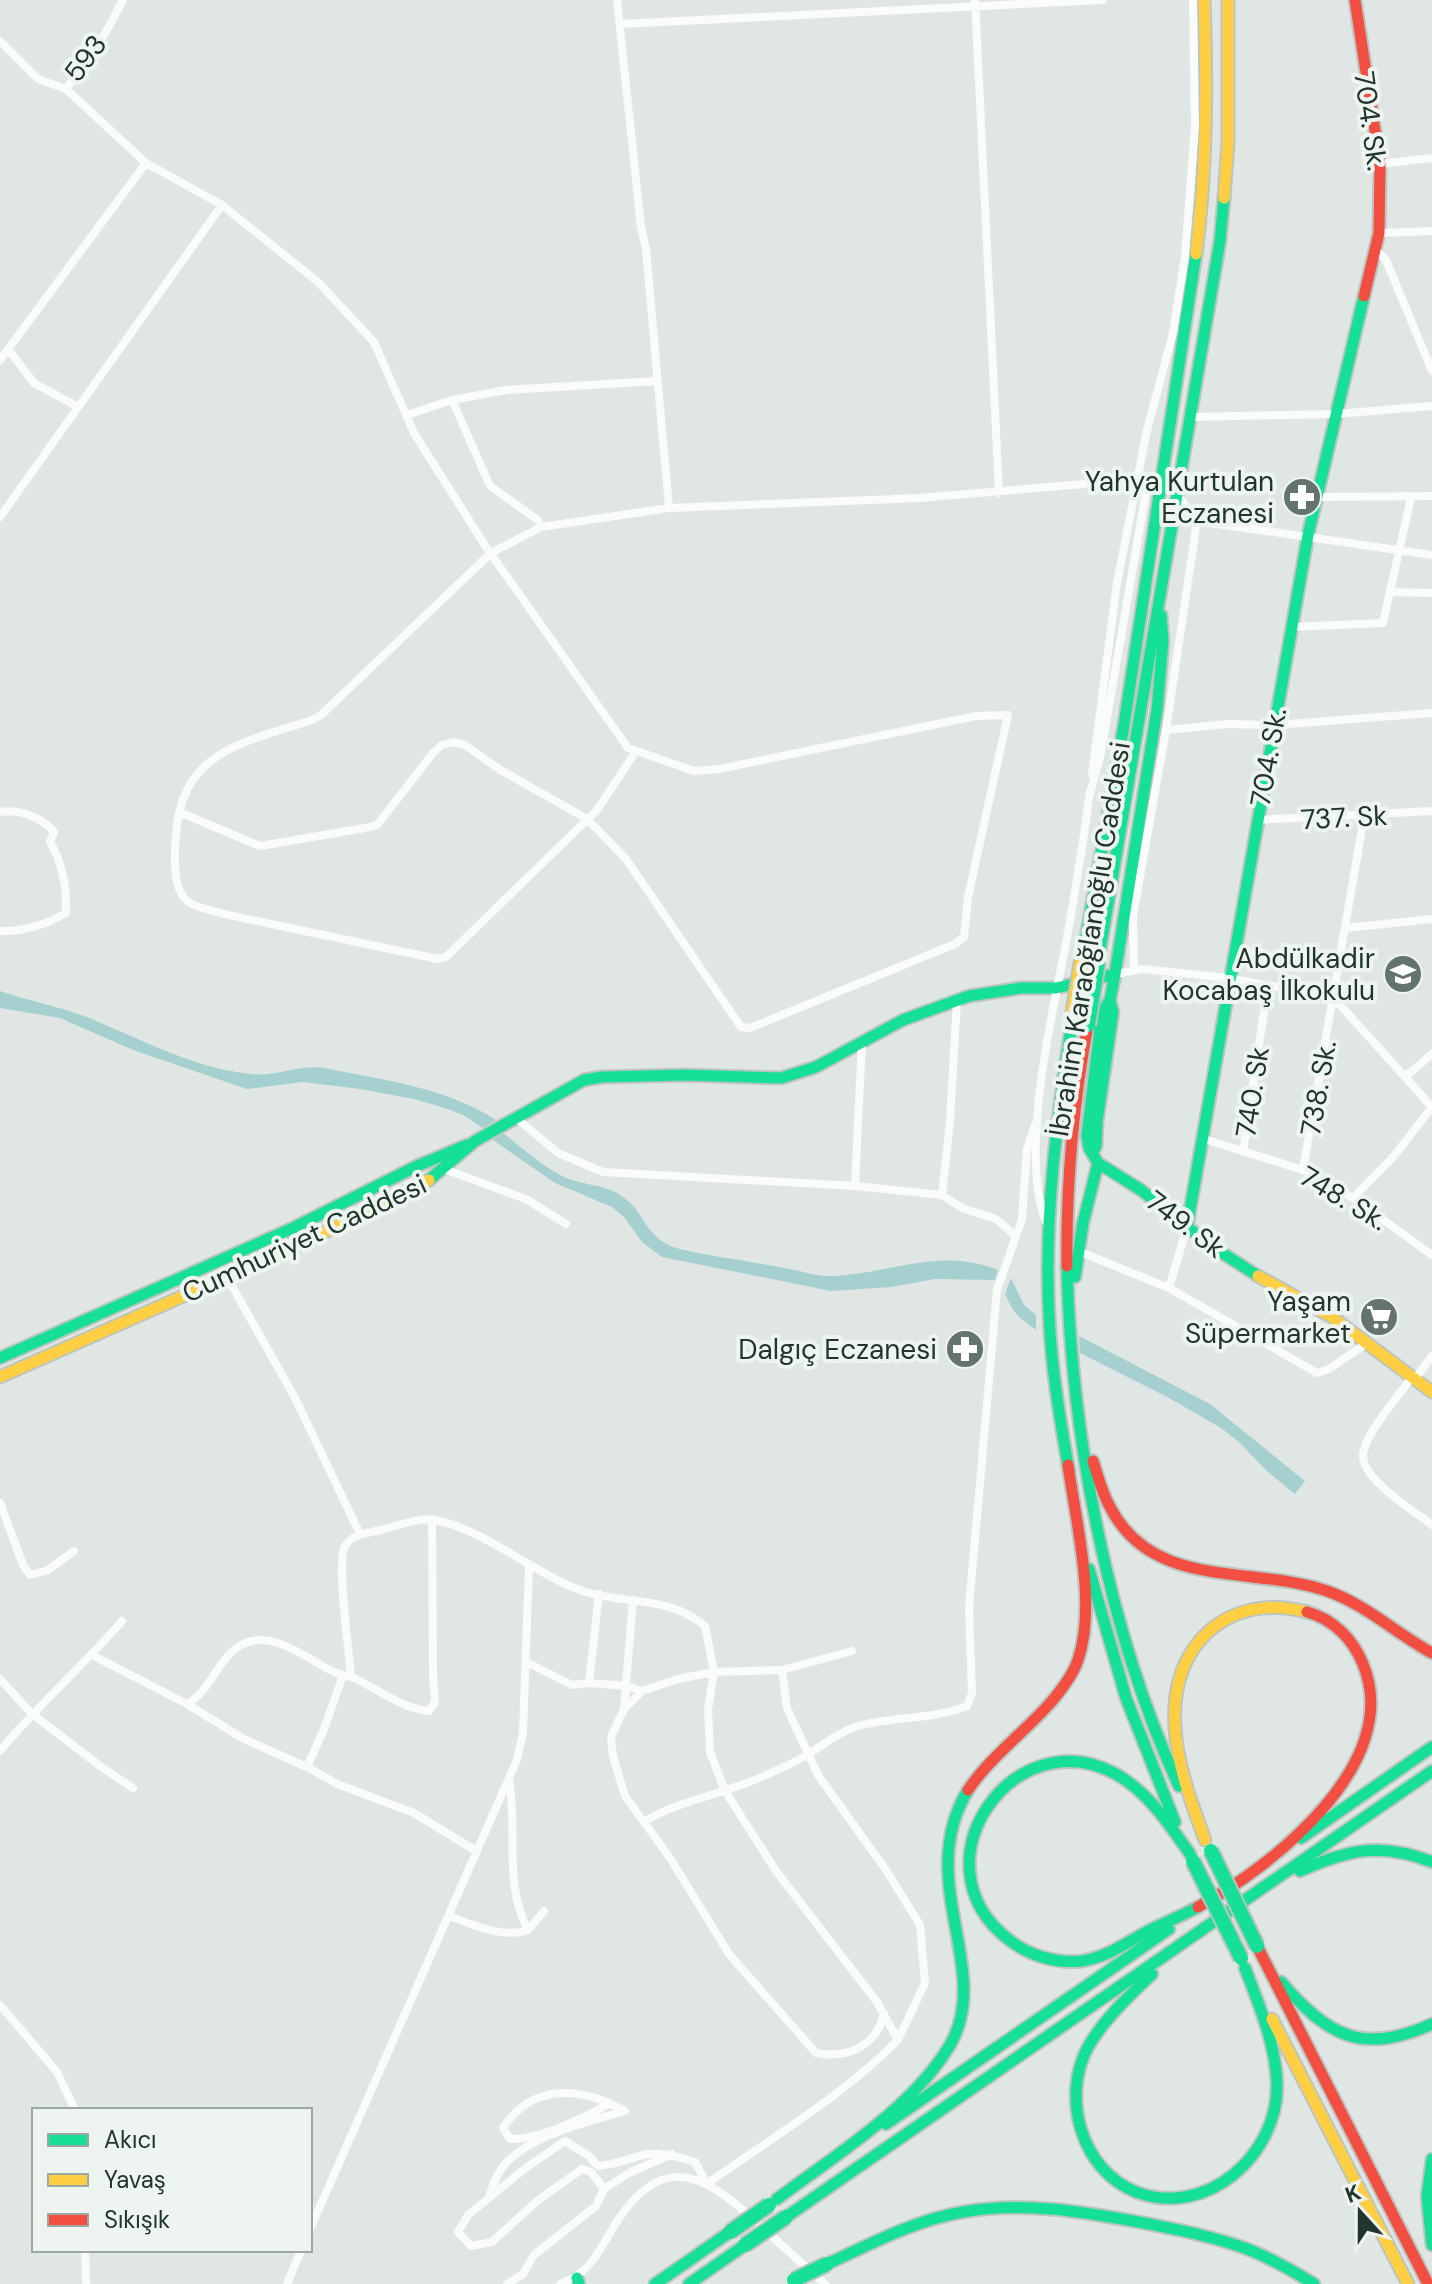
<svg xmlns="http://www.w3.org/2000/svg" width="1432" height="2284" viewBox="0 0 1432 2284" font-family="'DM Sans',sans-serif">
<rect width="100%" height="100%" fill="#e0e6e3"/>
<!-- water -->
<path fill="#a5d0cf" d="M0,991C31,1002 64,1007 94,1020C144,1041 197,1069 251,1074C277,1077 299,1064 324,1068C383,1080 445,1087 496,1120L483,1128L463,1115L448,1109L414,1099L360,1089L303,1082L247,1089L133,1050L60,1018L0,1008Z
M503,1133C522,1148 542,1166 564,1177C584,1186 606,1184 623,1197C647,1214 643,1236 676,1248C712,1257 749,1261 785,1268C802,1271 817,1277 834,1276C893,1273 939,1247 998,1270L995,1280L935,1279L891,1287L831,1291L662,1257L642,1242L624,1217L612,1207L555,1183L493,1140Z
M1011,1278L1024,1305L1036,1315V1330C1019,1318 1014,1314 1005,1294Z
M1079,1336L1210,1404L1305,1481L1295,1494L1267,1471L1239,1442L1221,1428L1169,1398L1080,1353Z"/>
<g fill="none" stroke-linecap="round" stroke-linejoin="round">
<defs>
<path id="fast" d="M1161,615L1163,641L1157,710L1115,974L1110,1000L1102,1012L1087,1136L1089,1148L1098,1163L1141,1190L1210,1245L1258,1276
M1082,960L1124,725L1196,254
M1098,962L1220,241L1224,198
M1093,1152L1096,1146L1097,1122L1113,1012L1110,1000
M429,1180L475,1141L584,1080L602,1077L685,1075L781,1078L816,1067L903,1020L969,996L1021,988H1056L1115,974
M1187,1227L1308,535L1364,296
M1067,1266C1071,1435 1108,1632 1179,1786
M1075,1277L1083,1223L1098,1163
M0,1358L293,1228L417,1166L467,1145
M1069,1471C1060,1419 1051,1367 1049,1314C1044,1216 1057,1118 1072,1022
M1089,1569L1126,1698L1175,1822
M1301,1838L1432,1747
M1190,1854C1169,1824 1148,1792 1116,1774C1013,1718 912,1864 1008,1939C1028,1955 1055,1964 1082,1961C1107,1957 1126,1943 1148,1931C1164,1923 1181,1916 1198,1907
M1300,1871C1349,1849 1381,1842 1432,1862
M1152,1974C1129,1996 1104,2019 1088,2047C1061,2097 1081,2170 1136,2192C1206,2219 1278,2155 1277,2085C1276,2044 1259,2005 1245,1968
M1281,1982C1329,2037 1362,2055 1432,2024
M886,2124L1169,1929
M1432,2159L1427,2197L1432,2245
M777,2199C834,2156 913,2108 950,2045C994,1970 913,1881 968,1790
M786,2217L1432,1771
M827,2264C871,2244 915,2220 963,2212C1023,2201 1085,2212 1144,2223C1179,2230 1216,2237 1250,2250C1272,2259 1293,2271 1314,2284
M577,2278L579,2284
M655,2284L730,2232
M689,2284L745,2245"/>
<path id="slow" d="M1224,198L1228,143V0
M1196,254C1207,169 1207,85 1204,0
M1258,1276L1332,1317L1432,1392
M0,1377L301,1244L429,1180
M1205,1840C1192,1804 1177,1766 1175,1727C1169,1646 1227,1591 1307,1612
M1272,2019L1408,2284"/>
<path id="jam" d="M1355,0L1380,164L1379,233L1364,296
M1067,1266C1066,1185 1073,1105 1088,1025
M1093,1461C1098,1476 1102,1493 1110,1507C1153,1591 1252,1565 1327,1591C1365,1604 1397,1634 1432,1653
M968,1790C991,1756 1025,1732 1052,1701C1062,1689 1073,1675 1078,1660C1097,1604 1076,1523 1068,1465
M1198,1907C1273,1866 1404,1763 1363,1664C1353,1639 1333,1619 1307,1612
M1257,1946L1428,2284"/>
</defs>
<!-- fast casing -->
<use href="#fast" stroke="#bdc5c1" stroke-width="15"/>
<!-- slow casing -->
<use href="#slow" stroke="#bdc5c1" stroke-width="15"/>
<!-- jam casing -->
<use href="#jam" stroke="#bdc5c1" stroke-width="15"/>
<!-- street -->
<path stroke="#fafbfb" stroke-width="8" d="M617,0L641,227L646,249L669,508
M975,0L999,493
M621,24L1103,0
M0,41L38,79L66,89L102,39L123,0
M66,89L146,163L222,205L318,282L374,342L414,433L486,547L628,748L694,771L719,769L976,716L1008,715L968,897L964,937L955,944L750,1028L741,1027L626,859L587,819L499,769L465,745L453,742L442,745L433,753L378,824L371,827L260,846L179,812
M1380,164L1432,158
M1379,233L1432,231
M1375,249L1386,260L1432,371
M8,349L34,383L78,407
M0,360L146,163
M452,400L490,486L538,520L541,527
M407,415L452,400L506,390L657,381
M1190,417L1336,414L1432,406
M1317,497L1432,496
M0,517L222,205
M1197,521L1432,555
M1390,592L1432,593
M1291,627L1383,623L1411,498
M1166,730L1227,724L1274,725L1432,713
M636,751L597,810L446,957L438,959C384,948 330,936 276,925C254,920 210,913 192,904C177,897 175,876 175,861C173,756 226,747 312,720L321,715L491,553L541,527L669,508L920,498L1143,479L1147,486L1101,753L1089,797
M1092,774L1117,583L1147,430L1173,333L1185,256L1195,126L1193,0
M0,812C19,809 42,817 54,832L50,842C63,864 67,887 66,913C45,925 24,932 0,931
M1257,820L1432,811
M1346,928L1432,919
M1134,969L1133,916L1166,730L1197,521L1177,494
M1115,974L1143,969L1228,978L1333,997L1432,1107
M1406,1076L1432,1054
M515,1117L558,1153L603,1172L855,1186L942,1195L962,1208L996,1219L1016,1236
M1204,1139L1303,1170L1353,1198L1432,1255
M1243,1152L1268,985
M444,1169L526,1199L566,1224
M1303,1170L1364,817
M855,1186L862,1041
M942,1195L950,1121L957,1000
M1353,1198L1394,1156L1432,1107
M1047,1224C1019,1160 1050,1023 1064,954C1074,900 1083,845 1090,791
M1187,1227L1169,1288L1317,1373L1329,1369L1367,1343
M1078,1251L1169,1288
M227,1277L295,1398L360,1534
M1412,1377C1400,1394 1363,1436 1363,1456C1363,1480 1414,1511 1432,1525
M1415,1379L1432,1356
M0,1503L23,1565L30,1575L48,1570L74,1551
M852,1651L782,1670L714,1672L678,1679L642,1691L624,1709L611,1737L613,1756L625,1796L670,1858L729,1954L816,2053C848,2059 876,2046 884,2014
M92,1655L187,1704C211,1691 217,1659 241,1645C270,1628 306,1658 332,1671C339,1675 348,1675 356,1679C381,1691 401,1708 429,1711L435,1702L433,1675L432,1520
M526,1662L572,1685L589,1683L627,1686L642,1691
M782,1670L787,1708L818,1775L886,1870L920,1925L925,1983L898,2040
M351,1676C349,1652 337,1566 344,1548C351,1534 367,1533 381,1530C397,1526 418,1517 435,1520C482,1529 527,1568 572,1587C615,1606 667,1593 705,1626L714,1672L708,1710L710,1752L725,1791L776,1871L877,2002L898,2040C843,2096 771,2138 707,2184L695,2162C678,2157 660,2151 643,2155C627,2159 614,2165 598,2166L589,2156L565,2141L527,2167L468,2215L458,2232L471,2246L492,2242L537,2201L582,2169L591,2172L604,2189L629,2173L672,2154
M0,1679L31,1713L100,1766L133,1788
M589,1683L599,1594
M187,1704L242,1738L311,1769L337,1784L414,1813L476,1851
M624,1709L633,1600
M0,1751C38,1705 83,1666 122,1621
M307,1767L324,1729L343,1675
M645,1821C682,1799 726,1794 766,1775C780,1769 796,1762 810,1753C826,1743 839,1732 858,1726C893,1716 932,1720 967,1706L972,1693L969,1607L997,1290L1022,1219L1027,1149L1035,1125
M449,1916C473,1925 504,1939 528,1930C503,1883 518,1830 509,1780
M528,1930L544,1911
M0,2005L57,2072L75,2110
M489,2198C493,2184 498,2170 509,2160C537,2134 589,2121 625,2111C582,2087 533,2082 503,2128L510,2139C540,2140 584,2118 610,2103
M310,2229L517,1760L523,1732L529,1567
M85,2250L86,2284
M287,2284L301,2250
M507,2284L523,2274L534,2255L596,2206L604,2189
M560,2284C595,2271 600,2246 620,2217C669,2146 712,2182 761,2226C782,2246 804,2265 825,2284"/>
<!-- fast -->
<use href="#fast" stroke="#16e098" stroke-width="11"/>
<!-- slow -->
<use href="#slow" stroke="#ffcf43" stroke-width="11"/>
<!-- jam -->
<use href="#jam" stroke="#f24e42" stroke-width="11"/>
<defs>
<path id="fast-bridge" d="M1088,1025L1098,962
M1211,1851L1257,1946
M1193,1861L1241,1958
M730,2232L769,2205
M745,2245L786,2217
M794,2280L827,2264"/>
<path id="slow-bridge" d="M1072,1022L1082,960"/>
</defs>
<!-- fast-bridge casing -->
<use href="#fast-bridge" stroke="#bbc2bf" stroke-width="18" stroke-linecap="butt"/>
<!-- slow-bridge casing -->
<use href="#slow-bridge" stroke="#bbc2bf" stroke-width="18" stroke-linecap="butt"/>
<!-- fast-bridge -->
<use href="#fast-bridge" stroke="#16e098" stroke-width="14"/>
<!-- slow-bridge -->
<use href="#slow-bridge" stroke="#ffcf43" stroke-width="14"/>
</g>
<!-- icons -->
<defs>
<symbol id="pharmacy-disc" viewBox="-11 -11 22 22"><circle r="9.5" fill="#64736d" stroke="#eef5f0"/><path d="M-2-6h4v4h4v4h-4v4h-4v-4h-4v-4h4Z" fill="#fff"/></symbol>
<symbol id="school-disc" viewBox="-11 -11 22 22"><circle r="9.5" fill="#64736d" stroke="#eef5f0"/><path d="M0-5L7-2L0 1L-7-2ZM-4 1L0 2.5L4 1V4Q0 6-4 4Z" fill="#fff"/></symbol>
<symbol id="supermarket-disc" viewBox="-11 -11 22 22"><circle r="9.5" fill="#64736d" stroke="#eef5f0"/><path d="M-6-5.5h2.5l.6 2H6L4.5 2H-2.5L-4.4-4H-6ZM-1.5 3.2a1.3 1.3 0 1 0 .1 0ZM3 3.2a1.3 1.3 0 1 0 .1 0Z" fill="#fff"/></symbol>
</defs>
<g fill-rule="evenodd">
<use href="#pharmacy-disc" x="1280" y="475" width="44" height="44"/>
<use href="#school-disc" x="1381" y="952" width="44" height="44"/>
<use href="#supermarket-disc" x="1357" y="1295" width="44" height="44"/>
<use href="#pharmacy-disc" x="943" y="1327" width="44" height="44"/>
</g>
<g text-anchor="middle" stroke-width="8" stroke-linejoin="round" paint-order="stroke">
<!-- street labels -->
<g font-size="28" fill="#22352d" stroke="#eef5f0">
<text transform="translate(85 58) rotate(-53)" y="10">593</text>
<text transform="translate(1371 121) rotate(82)" y="10">704. Sk.</text>
<text transform="translate(1268 757) rotate(-80)" y="10">704. Sk.</text>
<text transform="translate(1344 817) rotate(-3)" y="10">737. Sk</text>
<text transform="translate(1089 939) rotate(-81)" y="10">İbrahim Karaoğlanoğlu Caddesi</text>
<text transform="translate(1318 1088) rotate(-80)" y="10">738. Sk.</text>
<text transform="translate(1252 1092) rotate(-81)" y="10">740. Sk</text>
<text transform="translate(1344 1198) rotate(31)" y="10">748. Sk.</text>
<text transform="translate(1186 1224) rotate(37)" y="10">749. Sk</text>
<text transform="translate(304 1238) rotate(-25)" y="10">Cumhuriyet Caddesi</text>
</g>
<!-- poi labels -->
<g font-size="28" fill="#22352d" stroke="#eef5f0" text-anchor="end">
<text x="1274" y="491">Yahya Kurtulan<tspan x="1274" dy="32">Eczanesi</tspan></text>
<text x="1375" y="968">Abdülkadir<tspan x="1375" dy="32">Kocabaş İlkokulu</tspan></text>
<text x="1351" y="1311">Yaşam<tspan x="1351" dy="32">Süpermarket</tspan></text>
<text x="937" y="1359">Dalgıç Eczanesi</text>
</g>
</g>
<!-- legend -->
<rect x="32" y="2108" width="280" height="144" fill="#eef5f0" stroke="#9ca8a2" stroke-width="2"/>
<rect x="48" y="2134" width="40" height="12" fill="#16e098" stroke="#9ca8a2" stroke-width="2"/>
<text x="104" y="2148" font-size="24" fill="#22352d">Akıcı</text>
<rect x="48" y="2174" width="40" height="12" fill="#ffcf43" stroke="#9ca8a2" stroke-width="2"/>
<text x="104" y="2188" font-size="24" fill="#22352d">Yavaş</text>
<rect x="48" y="2214" width="40" height="12" fill="#f24e42" stroke="#9ca8a2" stroke-width="2"/>
<text x="104" y="2228" font-size="24" fill="#22352d">Sıkışık</text>
<!-- north arrow -->
<g transform="translate(1360 2212) rotate(339)" stroke="#eef5f0" stroke-width="6" paint-order="stroke">
<path d="M0-6L14 30L0 20L-14 30Z" fill="#22352d"/>
<text y="-12" font-size="22" font-weight="bold" text-anchor="middle" fill="#22352d">K</text>
</g>
</svg>
